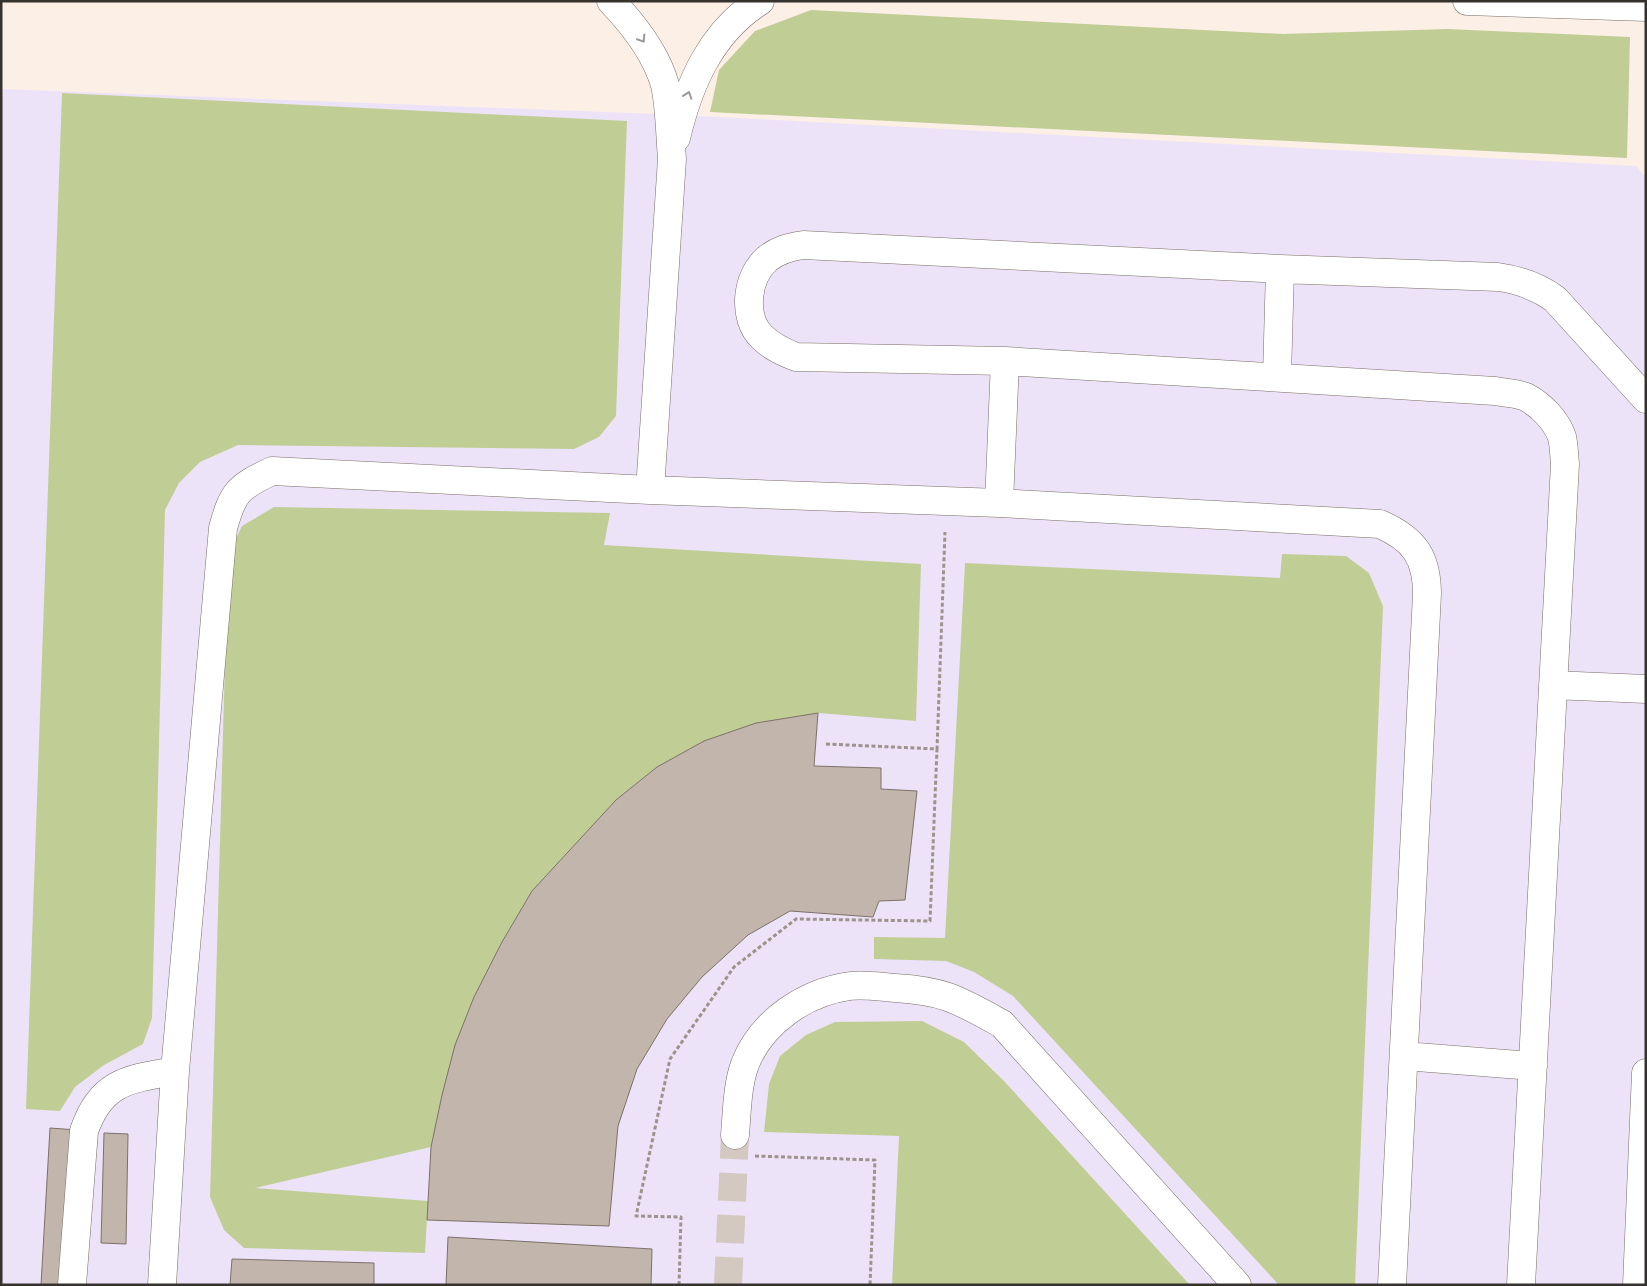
<svg xmlns="http://www.w3.org/2000/svg" width="1647" height="1286" viewBox="0 0 1647 1286" font-family="'IBM Plex Sans',sans-serif">
<rect width="100%" height="100%" fill="#fcefe6"/>
<!-- education -->
<path fill="#ede3f8" d="M1,89L682,115L1636,166L1646,178V1285H1Z"/>
<!-- green -->
<path fill="#c0ce96" d="M811,10L1283,34L1448,29L1630,37L1627,158L710,112L719,70L755,31Z
M62,93L627,121L616,416L599,437L574,449L238,445L200,462L179,483L165,510L152,1018L143,1044L104,1065L75,1087L60,1111L26,1109Z
M274,507L610,513L604,545L921,564L916,721L818,713L756,723L704,741L657,767L616,800L532,891L502,942L474,997L442,1095L431,1147L255,1188L428,1201L425,1253L244,1248L224,1230L210,1197L228,555L242,526Z
M1282,554L1346,556L1369,573L1383,606L1355,1285H1279L1013,996L974,972L946,961L874,959V937L945,938L965,563L1280,578Z
M922,1021L964,1042L1004,1081L1190,1285H892L899,1136L764,1132L769,1084L780,1056L806,1035L835,1022Z"/>
<!-- building -->
<path fill="#c1b5ac" stroke="#7c7169" d="M818,713L814,766L881,768V789L917,791L905,900L879,901L873,917L790,911L748,935L702,977L667,1019L637,1069L618,1126L609,1226L427,1220L431,1147L442,1095L455,1045L474,997L502,942L532,891L616,800L657,767L704,741L756,723Z
M50,1128L77,1130L69,1285H41Z
M104,1133L128,1134L126,1244L101,1243Z
M448,1237L652,1249L651,1285H446Z
M232,1259L374,1263V1285H230Z"/>
<g fill="none" stroke-linecap="round" stroke-linejoin="round">
<!-- minor-tunnel -->
<path stroke="#d4c9c1" stroke-width="28" stroke-dasharray="28 14" stroke-linecap="butt" d="M728,1285L735,1135"/>
<defs>
<path id="minor" d="M611,1C634,25 656,53 665,85C670,108 670,136 672,159L650,490
M1467,1L1646,7
M676,138C689,83 711,32 760,1
M1277,376L1280,269
M999,503L1005,361
M1553,685L1646,689
M1404,1056L1533,1066
M735,1135C737,1112 737,1086 745,1064C762,1021 806,992 850,986C864,984 881,987 895,988C913,989 931,991 948,997C967,1004 984,1014 1002,1024L1237,1285
M72,1285L84,1131C101,1081 129,1079 175,1071
M162,1285L175,1071L223,528C233,492 238,487 272,471L650,490L999,503L1380,524C1414,539 1427,557 1427,594L1392,1285
M1521,1285L1565,464C1564,455 1564,445 1562,437C1556,420 1541,405 1526,397C1517,393 1505,393 1495,391L1005,361L796,357C783,352 772,347 762,337C742,318 746,277 767,259C778,250 789,247 803,245L1280,269L1498,277C1520,280 1537,286 1555,299L1646,399
M1637,1285L1646,1073"/>
</defs>
<!-- minor casing -->
<use href="#minor" stroke="#786d65" stroke-width="29"/>
<!-- path -->
<path stroke="#9c938d" stroke-width="3" stroke-dasharray="4 2.5" stroke-linecap="butt" d="M826,744L937,749L945,532
M755,1156L875,1160L870,1285
M679,1285L681,1217L636,1216L670,1059L734,967L796,919L930,921L937,749"/>
<!-- minor -->
<use href="#minor" stroke="#fff" stroke-width="28"/>
</g>
<!-- one-way arrows -->
<defs><path id="oneway-chevron" d="M-2-3.5L2.5 0L-2 3.5" fill="none" stroke-width="1.6" stroke-linecap="round" stroke-linejoin="round" transform="scale(1.25)"/></defs>
<g stroke="#9a9896">
<use href="#oneway-chevron" transform="translate(642 39) rotate(57)"/>
<use href="#oneway-chevron" transform="translate(688 95) rotate(-71)"/>
</g>
<!-- border -->
<rect width="1647" height="1286" fill="none" stroke="#36322e" stroke-width="5"/>
</svg>
